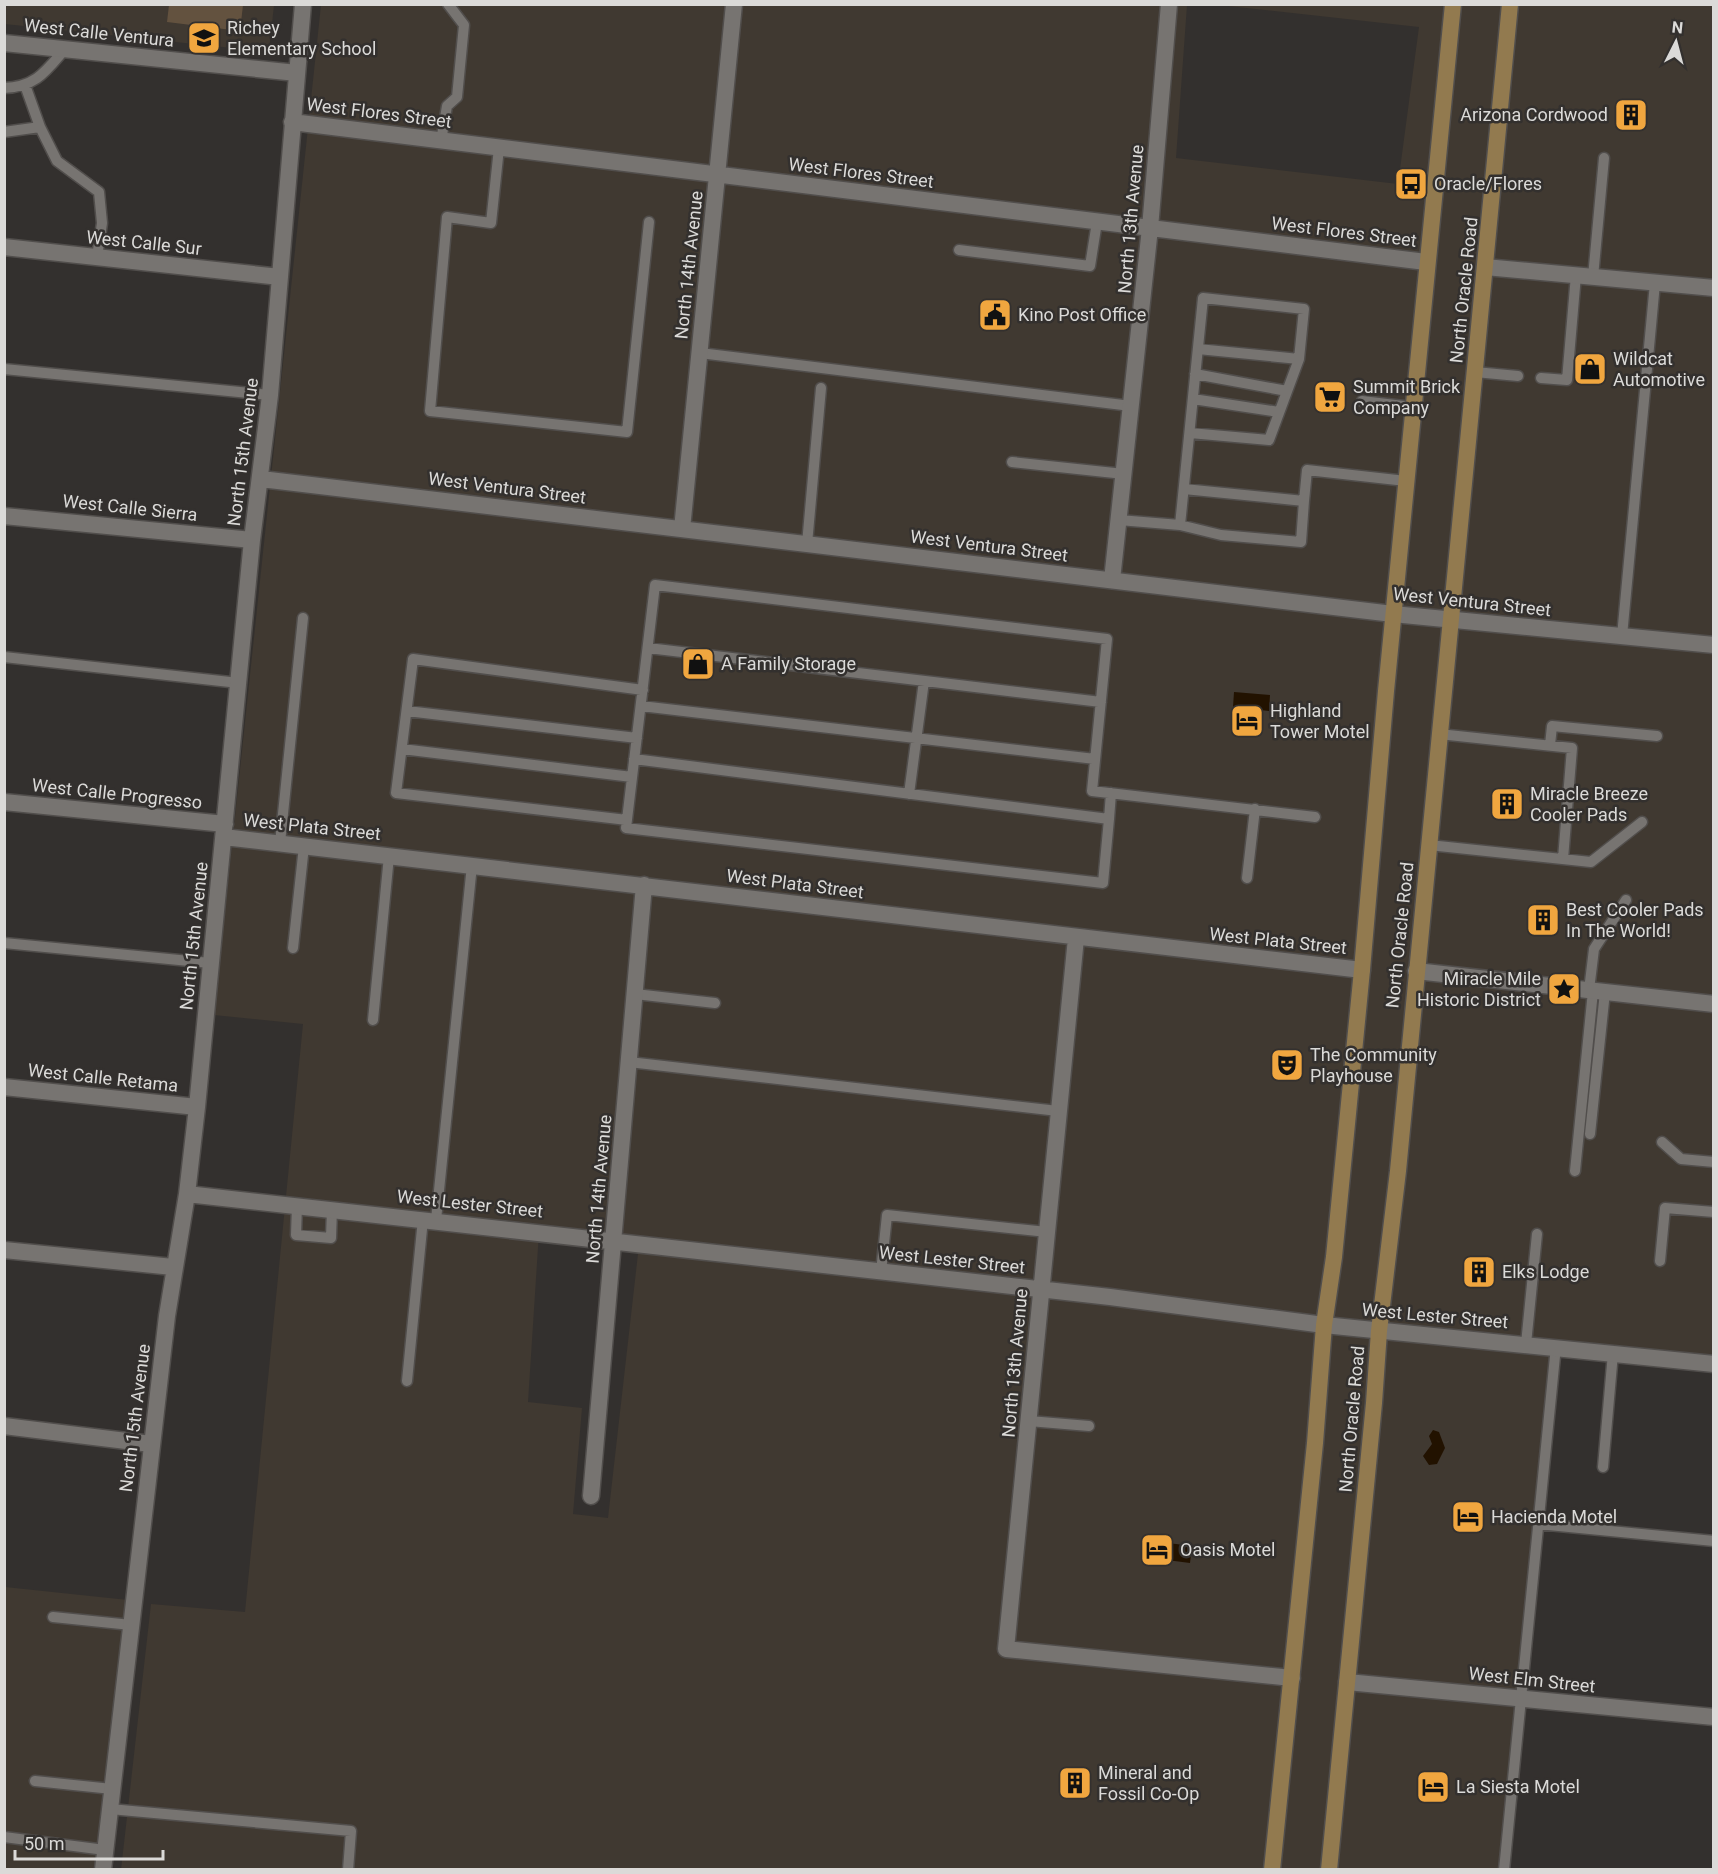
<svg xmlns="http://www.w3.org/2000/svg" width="1718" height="1874" viewBox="0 0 1718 1874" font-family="Roboto,sans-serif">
<rect width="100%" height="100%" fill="#33302e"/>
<!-- built -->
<path fill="#403931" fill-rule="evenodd" d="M5,5H274L269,52L5,24Z
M321,5H1187L1176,158L1398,184L1419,27L1219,5H1713V1364L1556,1346L1499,1869L121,1870L151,1604L245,1612L303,1024L214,1015ZM539,1232L639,1245L608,1518L573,1514L582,1408L528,1402Z
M5,1587L128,1600L98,1869L5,1870Z"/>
<!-- green -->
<path fill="#63523f" d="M169,5H243L240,31L167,22Z"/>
<!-- water -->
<path fill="#221200" d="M1234,692L1270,695L1269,711L1233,707Z
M1433,1430L1439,1432L1445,1448L1437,1464L1429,1465L1423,1456L1432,1444L1429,1436Z
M1160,1542L1192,1546L1190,1563L1159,1559Z"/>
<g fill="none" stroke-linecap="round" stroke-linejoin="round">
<defs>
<path id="service" d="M25,85L40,127L57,161L99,192L102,223L97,257
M4,88C36,87 46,71 65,49
M4,132L40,127
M441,141L447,106L457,97L464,25L448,4
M499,148L491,223L447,217L430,411L627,432L649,222
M959,250L1090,266L1097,222
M1593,277L1604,158
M1198,349L1299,359
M700,353L1131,406
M4,369L270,395
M1475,372L1518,376
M1195,374L1287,391
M1541,378L1567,380L1576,275
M1193,399L1279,412
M1362,401L1412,407
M1012,462L1124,474
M1184,489L1304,501L1307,470L1406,481
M1119,520L1180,525L1203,298L1304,309L1299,359L1269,440L1190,433
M1180,525L1221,535L1301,542L1304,501
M807,544L821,388
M1622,636L1655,283
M648,648L1101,702
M4,657L239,683
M641,706L1095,759
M407,711L637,738
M1439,734L1572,748L1563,859
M1550,745L1552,726L1657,736
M402,749L632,777
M634,759L1109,819L1103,883L626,828L655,585L1107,639L1092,791L1315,817
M909,794L924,681
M1109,819L1111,793
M627,820L396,793L413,659L643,690
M280,843L303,618
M1429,845L1591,862L1642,822
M1247,878L1255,809
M4,943L210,963
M293,948L304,846
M1589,990L1594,949L1626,900
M635,994L715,1003
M373,1020L389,856
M629,1062L1058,1111
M1590,1134L1605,992
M1662,1142L1681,1159L1714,1162
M1575,1171L1593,991
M297,1205L296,1235L331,1238L332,1209
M436,1220L472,865
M1660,1261L1665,1208L1714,1212
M881,1272L887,1215L1047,1232
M1526,1344L1537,1234
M407,1381L423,1219
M1029,1421L1089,1426
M1603,1467L1613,1353
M1538,1524L1714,1541
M53,1617L131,1625
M35,1781L112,1789
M110,1809L351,1831L348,1870
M4,1837L105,1850
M1504,1870L1556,1346"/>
<path id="minor" d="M4,43L297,73
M292,122L1426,262
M4,247L280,277
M1485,267L1714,288
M261,479L1393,614L1714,645
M4,516L252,540
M682,529L734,4
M1112,580L1150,228L1169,4
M4,802L225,824
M224,837L1362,970
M1076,938L1006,1649L1292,1678
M1416,971L1714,1004
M4,1087L197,1107
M187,1194L1110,1297L1324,1325L1714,1364
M4,1250L173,1267
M4,1426L151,1444
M591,1496L644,885
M1347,1682L1714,1717
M103,1870L167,1316L187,1194L197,1107L252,540L270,395L303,4"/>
<path id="secondary" d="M1272,1870L1315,1443L1324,1325L1334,1257L1362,970L1386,691L1453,4
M1329,1870L1374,1403L1379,1331L1398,1171L1510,4"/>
</defs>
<!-- service casing -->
<use href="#service" stroke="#514e4c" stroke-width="13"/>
<!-- minor casing -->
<use href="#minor" stroke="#514e4c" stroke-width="19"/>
<!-- secondary casing -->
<use href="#secondary" stroke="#514e4c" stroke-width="19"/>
<!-- service -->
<use href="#service" stroke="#777471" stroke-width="10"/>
<!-- minor -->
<use href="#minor" stroke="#777471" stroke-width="16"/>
<!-- secondary -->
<use href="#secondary" stroke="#927a4f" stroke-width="16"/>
</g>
<!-- icons -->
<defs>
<symbol id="school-square" viewBox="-11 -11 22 22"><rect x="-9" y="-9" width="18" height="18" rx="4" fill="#f0a63f" stroke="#33302e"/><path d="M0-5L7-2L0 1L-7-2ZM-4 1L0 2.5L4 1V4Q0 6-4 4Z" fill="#111"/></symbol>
<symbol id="building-square" viewBox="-11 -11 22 22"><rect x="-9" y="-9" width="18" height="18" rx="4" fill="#f0a63f" stroke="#33302e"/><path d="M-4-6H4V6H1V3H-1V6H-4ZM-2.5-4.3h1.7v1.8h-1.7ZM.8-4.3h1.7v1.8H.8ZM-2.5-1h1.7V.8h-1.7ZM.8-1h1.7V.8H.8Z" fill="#111"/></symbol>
<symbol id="bus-square" viewBox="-11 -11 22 22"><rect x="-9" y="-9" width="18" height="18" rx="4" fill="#f0a63f" stroke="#33302e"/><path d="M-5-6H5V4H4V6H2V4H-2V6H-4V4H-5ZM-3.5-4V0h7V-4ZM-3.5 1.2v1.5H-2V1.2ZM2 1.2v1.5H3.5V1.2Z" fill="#111"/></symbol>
<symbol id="civic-square" viewBox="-11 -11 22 22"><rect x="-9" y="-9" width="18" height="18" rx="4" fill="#f0a63f" stroke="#33302e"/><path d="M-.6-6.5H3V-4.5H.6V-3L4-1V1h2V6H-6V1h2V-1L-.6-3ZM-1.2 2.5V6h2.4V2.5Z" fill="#111"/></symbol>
<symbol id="shop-square" viewBox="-11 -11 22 22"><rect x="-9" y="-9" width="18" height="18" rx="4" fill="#f0a63f" stroke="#33302e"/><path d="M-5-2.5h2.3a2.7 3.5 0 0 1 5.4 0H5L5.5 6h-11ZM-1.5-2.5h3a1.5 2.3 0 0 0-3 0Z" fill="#111"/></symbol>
<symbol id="supermarket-square" viewBox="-11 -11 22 22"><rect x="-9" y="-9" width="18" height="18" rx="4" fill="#f0a63f" stroke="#33302e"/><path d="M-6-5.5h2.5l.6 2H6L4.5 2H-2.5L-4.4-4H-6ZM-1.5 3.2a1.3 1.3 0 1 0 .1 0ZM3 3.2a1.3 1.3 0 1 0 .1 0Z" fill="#111"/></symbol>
<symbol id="hotel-square" viewBox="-11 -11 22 22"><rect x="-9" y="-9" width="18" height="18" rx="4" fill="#f0a63f" stroke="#33302e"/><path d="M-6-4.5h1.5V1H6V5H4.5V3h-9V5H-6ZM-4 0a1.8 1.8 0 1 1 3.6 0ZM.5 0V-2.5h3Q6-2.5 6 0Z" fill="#111"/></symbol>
<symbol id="sight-square" viewBox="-11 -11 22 22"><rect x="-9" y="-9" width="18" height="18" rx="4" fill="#f0a63f" stroke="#33302e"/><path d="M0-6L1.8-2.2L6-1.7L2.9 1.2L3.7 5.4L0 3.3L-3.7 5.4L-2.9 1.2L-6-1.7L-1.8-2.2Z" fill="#111"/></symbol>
<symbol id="theatre-square" viewBox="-11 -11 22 22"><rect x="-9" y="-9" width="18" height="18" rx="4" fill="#f0a63f" stroke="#33302e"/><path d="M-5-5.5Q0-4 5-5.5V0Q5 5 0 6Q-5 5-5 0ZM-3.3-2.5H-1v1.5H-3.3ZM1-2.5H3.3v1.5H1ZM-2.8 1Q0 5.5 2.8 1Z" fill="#111"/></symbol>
</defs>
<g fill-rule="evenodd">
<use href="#school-square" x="185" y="19" width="38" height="38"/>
<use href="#building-square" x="1612" y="96" width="38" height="38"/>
<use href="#bus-square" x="1392" y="165" width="38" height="38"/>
<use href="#civic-square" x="976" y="296" width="38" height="38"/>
<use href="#shop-square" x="1571" y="350" width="38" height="38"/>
<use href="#supermarket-square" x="1311" y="378" width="38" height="38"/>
<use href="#shop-square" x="679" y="645" width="38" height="38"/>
<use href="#hotel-square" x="1228" y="702" width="38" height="38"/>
<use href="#building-square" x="1488" y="785" width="38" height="38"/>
<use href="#building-square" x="1524" y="901" width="38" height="38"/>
<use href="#sight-square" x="1545" y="970" width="38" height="38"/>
<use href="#theatre-square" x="1268" y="1046" width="38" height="38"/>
<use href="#building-square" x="1460" y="1253" width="38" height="38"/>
<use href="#hotel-square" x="1449" y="1498" width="38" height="38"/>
<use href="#hotel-square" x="1138" y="1531" width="38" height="38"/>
<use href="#building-square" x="1056" y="1764" width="38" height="38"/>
<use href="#hotel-square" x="1414" y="1768" width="38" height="38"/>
</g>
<g text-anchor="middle" stroke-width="5" stroke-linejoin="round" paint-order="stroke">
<!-- poi labels -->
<g font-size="18" fill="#dbdad8" stroke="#33302e" text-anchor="start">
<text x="227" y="34">Richey<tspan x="227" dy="21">Elementary School</tspan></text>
<text x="1608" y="121" text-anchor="end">Arizona Cordwood</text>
<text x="1434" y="190">Oracle/Flores</text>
<text x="1018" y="321">Kino Post Office</text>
<text x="1613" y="365">Wildcat<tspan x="1613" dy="21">Automotive</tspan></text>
<text x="1353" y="393">Summit Brick<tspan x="1353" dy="21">Company</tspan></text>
<text x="721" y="670">A Family Storage</text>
<text x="1270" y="717">Highland<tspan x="1270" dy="21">Tower Motel</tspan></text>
<text x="1530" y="800">Miracle Breeze<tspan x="1530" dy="21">Cooler Pads</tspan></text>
<text x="1566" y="916">Best Cooler Pads<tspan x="1566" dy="21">In The World!</tspan></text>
<text x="1541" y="985" text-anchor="end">Miracle Mile<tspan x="1541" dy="21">Historic District</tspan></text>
<text x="1310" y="1061">The Community<tspan x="1310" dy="21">Playhouse</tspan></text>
<text x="1502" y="1278">Elks Lodge</text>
<text x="1491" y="1523">Hacienda Motel</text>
<text x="1180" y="1556">Oasis Motel</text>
<text x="1098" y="1779">Mineral and<tspan x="1098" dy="21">Fossil Co-Op</tspan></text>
<text x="1456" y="1793">La Siesta Motel</text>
</g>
<!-- street labels -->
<g font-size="18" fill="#dbdad8" stroke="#33302e">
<text transform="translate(99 33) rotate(6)" y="6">West Calle Ventura</text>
<text transform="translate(379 113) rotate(7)" y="6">West Flores Street</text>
<text transform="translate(861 173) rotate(7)" y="6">West Flores Street</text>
<text transform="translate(1131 219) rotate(-85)" y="6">North 13th Avenue</text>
<text transform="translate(1344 232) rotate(7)" y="6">West Flores Street</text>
<text transform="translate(144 243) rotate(6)" y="6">West Calle Sur</text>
<text transform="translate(689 265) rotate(-84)" y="6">North 14th Avenue</text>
<text transform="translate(1464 290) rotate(-84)" y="6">North Oracle Road</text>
<text transform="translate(243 452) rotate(-83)" y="6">North 15th Avenue</text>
<text transform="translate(507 488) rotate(7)" y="6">West Ventura Street</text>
<text transform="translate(130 508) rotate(6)" y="6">West Calle Sierra</text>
<text transform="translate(989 546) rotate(7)" y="6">West Ventura Street</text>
<text transform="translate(1472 602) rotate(6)" y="6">West Ventura Street</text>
<text transform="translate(117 794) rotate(6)" y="6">West Calle Progresso</text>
<text transform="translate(312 827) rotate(6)" y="6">West Plata Street</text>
<text transform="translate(795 884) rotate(7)" y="6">West Plata Street</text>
<text transform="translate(1400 935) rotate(-84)" y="6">North Oracle Road</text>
<text transform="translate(194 936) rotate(-84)" y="6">North 15th Avenue</text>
<text transform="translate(1278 941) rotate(6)" y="6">West Plata Street</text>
<text transform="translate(103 1078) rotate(6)" y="6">West Calle Retama</text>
<text transform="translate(599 1189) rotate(-85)" y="6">North 14th Avenue</text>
<text transform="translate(470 1204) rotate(6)" y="6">West Lester Street</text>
<text transform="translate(952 1260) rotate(6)" y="6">West Lester Street</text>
<text transform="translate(1435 1316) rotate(5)" y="6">West Lester Street</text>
<text transform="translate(1015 1363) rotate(-85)" y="6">North 13th Avenue</text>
<text transform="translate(135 1418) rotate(-83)" y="6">North 15th Avenue</text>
<text transform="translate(1352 1419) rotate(-85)" y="6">North Oracle Road</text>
<text transform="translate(1532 1680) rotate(6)" y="6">West Elm Street</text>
</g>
</g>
<!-- border -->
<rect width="1718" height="1874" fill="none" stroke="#dbdad8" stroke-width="12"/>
<!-- north arrow -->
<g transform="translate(1676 42) rotate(6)" stroke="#33302e" stroke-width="4.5" paint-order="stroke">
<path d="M0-4.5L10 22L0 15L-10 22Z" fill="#dbdad8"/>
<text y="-9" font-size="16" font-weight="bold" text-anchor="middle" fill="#dbdad8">N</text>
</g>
<!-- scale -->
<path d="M15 1850v9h148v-9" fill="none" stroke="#dbdad8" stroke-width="3"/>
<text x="24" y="1850" font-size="18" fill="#dbdad8" stroke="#33302e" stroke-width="4.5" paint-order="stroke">50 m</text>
</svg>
